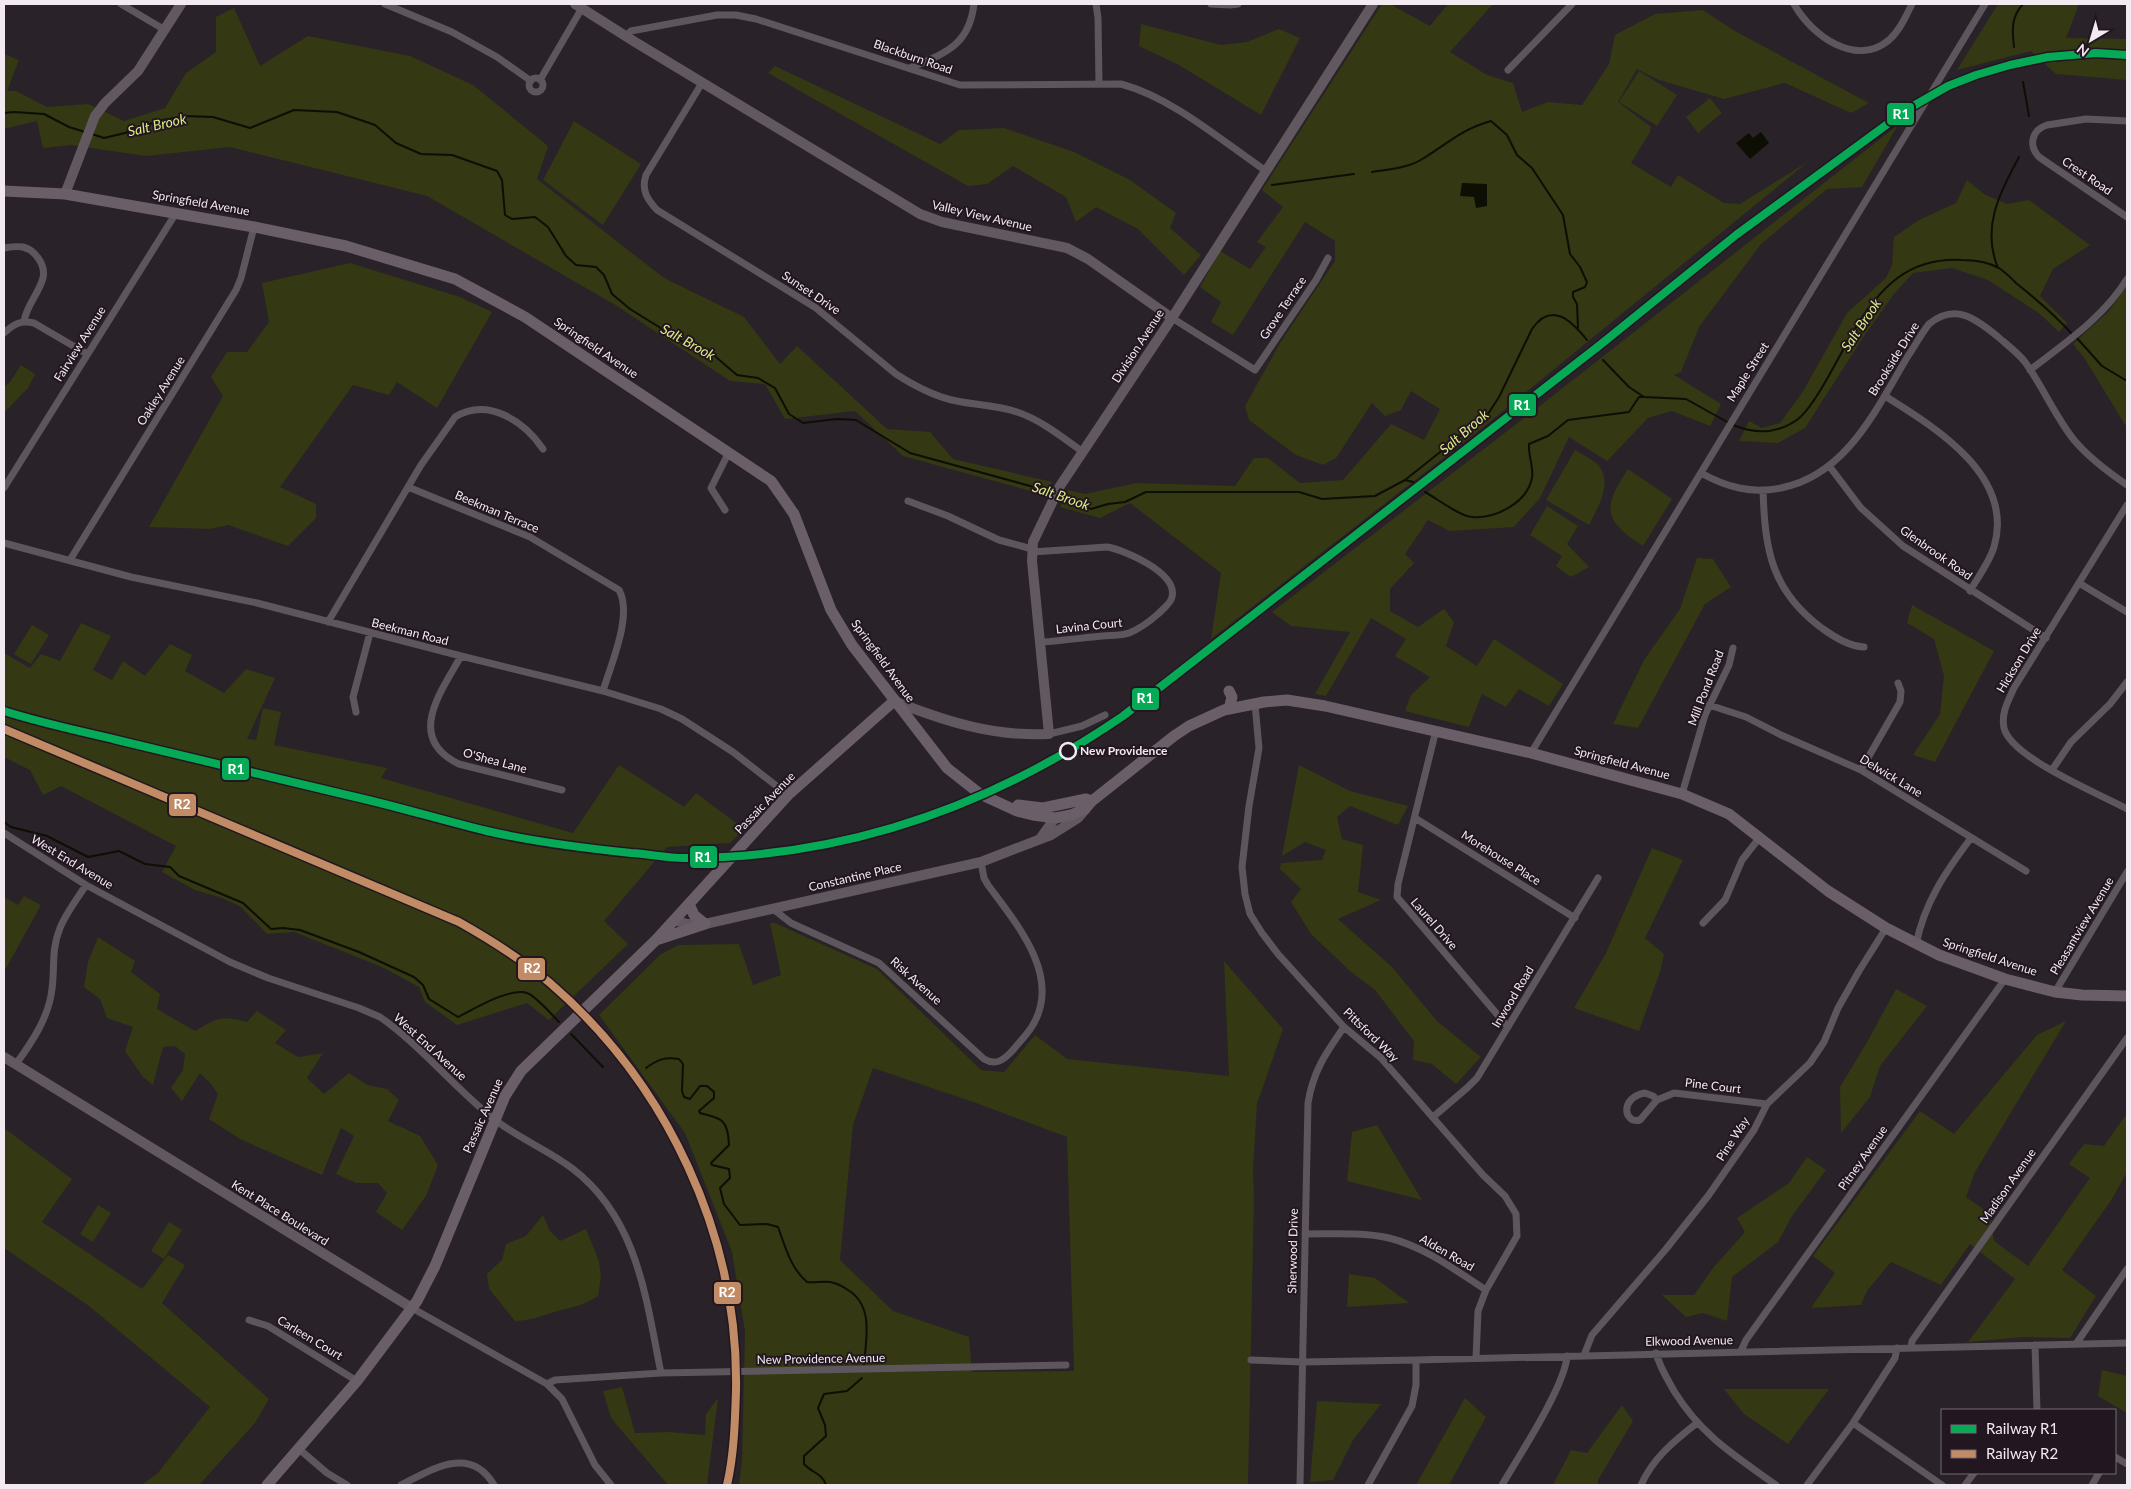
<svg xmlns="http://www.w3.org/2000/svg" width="2131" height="1489" viewBox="0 0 2131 1489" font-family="Lato,sans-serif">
<rect width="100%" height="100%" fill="#292228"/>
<!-- green -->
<path fill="#343813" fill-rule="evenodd" d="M1382,4H1390L1430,26L1448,4H1493L1450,52L1487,75L1513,83L1522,112L1548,102L1582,105L1609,64L1615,35L1655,14L1703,10L1733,30L1869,103L1851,113L1785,83L1724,99L1659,80L1637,69L1618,102L1651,127L1650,132L1631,163L1671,187L1678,175L1724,203L1740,204L1809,161L1487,424L1211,639L1221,573L1130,503L1100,518L1060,507L1068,490L1085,494L1136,483L1235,486L1254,458H1268L1300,483L1343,480L1391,424L1424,440L1440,409L1411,391L1401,410L1385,416L1372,403L1336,458L1323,465L1296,455L1249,420L1245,406L1280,343L1335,261V241L1305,222L1233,335L1211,322L1221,302L1200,287L1220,251L1250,269L1266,247L1257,242L1283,207L1262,190Z
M1998,4H2079L2066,38L2127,39V80L2056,74L2031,51L1957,70Z
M234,8L260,66L308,36L410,56L473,85L548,146L537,179L664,278L744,317L780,364L797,346L887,429L930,432L953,459L1052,482L1045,495L903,456L855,411L785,419L765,384L730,381L617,306L427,196L230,147L146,156L71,145L43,148L37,121L4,129V54L19,60L7,91H16L47,107L88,104L124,121L165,108L186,73L216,52V17Z
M1141,24L1221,45L1247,42L1279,29L1300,38L1261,115L1179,65L1139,46Z
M775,66L940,144L959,130L1004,128L1074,152L1130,180L1176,213L1170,228L1201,255L1184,275L1138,229L1096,207L1076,222L1066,197L1013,166L987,184L968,186L768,73Z
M1639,71L1677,95L1657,126L1619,102Z
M1710,98L1722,113L1698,133L1686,117Z
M574,121L641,164L603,225L543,180Z
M1898,125L1862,187L1827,189L1761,244L1699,327L1681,372L1674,375L1721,404L1710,426L1672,411L1648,418L1607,461L1569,437L1540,498L1514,527L1450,531L1428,520L1405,554L1414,563L1390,589V611L1418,627L1444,609L1454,622L1446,646L1477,666L1494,639L1563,684L1549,706L1519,689L1506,707L1482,694L1469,727L1405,711L1411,695L1430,677L1395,656L1406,639L1371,618L1326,696L1315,694L1350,632L1291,626L1272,612L1541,405Z
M1967,180L1984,194L2007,204L2029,200L2090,245L2053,269L2040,296L2067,323L2059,332L2040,314L1988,280L1952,268L1913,273L1894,294L1864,336L1805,428L1778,443L1739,441L1749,421L1762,428L1780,423L1802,393L1847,313L1886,278L1892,265L1894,237L1919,220L1956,203Z
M350,263L460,297L492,312L437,408L397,382L389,395L353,385L280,487L316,504V518L288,546L228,525L210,529L149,527L223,396L211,377L227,352H247L269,322L262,283Z
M2127,286V428L2085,359L2073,344L2109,311Z
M21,365L35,374L28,388L4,413V387L10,382Z
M1575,450C1582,454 1590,458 1596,463C1615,480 1598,507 1589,525L1546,500Z
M1628,469L1672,499L1643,546C1603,520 1602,508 1628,469Z
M1547,506L1578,526L1567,544L1589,567L1571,577L1556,566L1562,556L1530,535Z
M1697,558L1713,559L1731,587L1705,604L1638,728L1613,724L1644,660L1680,609Z
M1912,605L1994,651L1935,762L1913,755L1940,714L1944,676L1934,639L1907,623Z
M81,623L111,636L93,670L112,680L123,661L145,676L170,644L192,655L185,671L224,693L246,669L275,678L247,739L256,740L263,708L281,712L274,745L387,768L381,778L573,833L619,765L684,807L696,793L744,829L730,843L667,847L604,921L628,944L549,1020L527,1003L457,1025L425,1002L419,987L382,967L294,932L267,934L241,907L222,898L195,890L162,872L176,846L61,786L43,795L30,770L6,758L4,760V653L30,668L41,654L60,661Z
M32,625L49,635L31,664L14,654Z
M1299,765L1350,791L1408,806L1398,825L1350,806L1337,817L1342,839L1363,845L1358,892L1381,900L1338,919L1392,967L1437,1021L1481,1057L1456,1084L1432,1064L1413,1060L1414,1041L1375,990L1350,971L1311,934L1291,902L1301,889L1280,869L1281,863L1322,860L1326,850L1305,842L1282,856Z
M1652,848L1683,860L1645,938L1664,954L1660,972L1639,1031L1574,1008L1606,953Z
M24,896L41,905L4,972V897L18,905Z
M770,923H775L877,969L981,1070L1004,1072L1035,1035L1067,1059L1229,1076L1224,961L1283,1029L1257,1104L1253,1169L1254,1198L1248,1485H739L742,1460L745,1331L732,1252L685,1133L599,1015L661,954L679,945L739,944L753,985L781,975ZM873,1068L976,1103L1067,1137L1074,1371L972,1372L969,1337L893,1311L840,1260L853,1125Z
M98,937L135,961L131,972L160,994L157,1009L195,1031C218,1018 219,1015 247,1022L257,1011L286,1030L275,1043L298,1057L323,1053L307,1078L324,1094L349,1073L367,1085L387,1089L399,1100L388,1121L420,1136L438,1165L426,1196L402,1230L376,1212L387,1193L378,1183H356L336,1174L354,1136L341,1128L322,1175L240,1139L209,1119L218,1094L211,1084L200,1073L182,1101L171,1088L183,1070L185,1054L175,1046L163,1047L153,1085L143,1077L125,1051L133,1027L107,1018L100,999L84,987L88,962Z
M1896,989L1927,1006L1880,1066L1870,1097L1841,1133L1840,1087L1866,1044Z
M2066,1021L1975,1172L1966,1197L1989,1213L1994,1241L2028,1266L2090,1178L2069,1164L2084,1144L2104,1146L2127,1113V1172L2112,1199L2062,1270L2096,1296L2070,1338L2024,1337L1968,1342L2015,1279L1970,1244L1941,1285L1891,1262L1867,1291L1861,1305L1811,1308L1835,1273L1813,1256L1920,1111L1954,1134L2037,1035Z
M1377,1125L1422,1200L1347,1181L1352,1132Z
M4,1128L72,1179L42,1222L142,1289L168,1255L185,1265L162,1303L269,1399L255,1423L199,1485H141L157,1474L210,1407L89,1306L4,1248Z
M1807,1157L1826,1170L1792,1216L1778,1242L1732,1277L1727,1321L1703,1313L1686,1317L1662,1295H1694L1713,1268L1745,1232L1737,1218L1789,1183Z
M98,1205L111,1213L93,1242L80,1234Z
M543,1215L550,1231L560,1241L586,1229L599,1261L601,1277L598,1296C584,1305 574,1307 558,1311C540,1316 535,1320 515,1321L489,1289L487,1274L502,1260L506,1244L526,1236Z
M169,1222L182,1230L164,1259L151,1251Z
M1349,1274L1375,1278L1409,1303L1347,1307Z
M2102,1370L2127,1376V1413L2098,1396Z
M622,1387L635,1433L669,1432L705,1435L706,1414L718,1398L707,1485H668L611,1418L603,1391Z
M1724,1389H1829L1788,1444L1744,1414Z
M1465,1398L1486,1417L1449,1485H1416Z
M1317,1401L1381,1404L1353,1440L1333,1480L1310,1482Z
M1622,1405L1633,1421L1598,1480V1485H1553L1571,1450L1587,1453Z"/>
<!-- water -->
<path fill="#0d0f04" d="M1761,132L1769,143L1750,159L1736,143L1749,133L1753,138Z
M1462,183L1487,184V206L1476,208L1474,197L1460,196Z"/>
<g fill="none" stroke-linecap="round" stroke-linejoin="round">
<!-- stream -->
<path stroke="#0d0f04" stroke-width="2" d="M2014,47C2012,30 2011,17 2023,4
M2023,82L2029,116
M4,113L14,112L44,114L69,127L85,132
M92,134L104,138L125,133L158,121L184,116L213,117L250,128L294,110L337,112L375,125L396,143L421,154L452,155L497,171L502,180L505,215L512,219L535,217L548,227L566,256L576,265L596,267L604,275L612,294L630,309L688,345L710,352L737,375L758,378L775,388L789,414L803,423L837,419L856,420L910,453L1052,492
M1372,172C1390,169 1409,168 1424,158C1450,142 1460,130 1491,121L1507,135L1517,155L1532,168L1563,215L1570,254L1580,267L1587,282L1585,287L1573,292V297L1577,304L1578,328
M1272,185L1354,174
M1998,268C1981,227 2000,193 2019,157
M2076,337L2102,366L2127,381
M1603,360L1629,387L1644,397L1686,399L1729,423
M1733,425C1755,434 1778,434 1798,419C1816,405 1841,352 1854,330C1880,287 1909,257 1962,260C1973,260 1988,262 1999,268C2005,272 2011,278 2016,283C2036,299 2055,315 2072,334
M1405,480L1413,482
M1425,492C1436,498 1461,517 1472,517C1495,519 1527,503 1532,478C1534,468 1528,455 1529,444L1548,436L1568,420L1629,412L1639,397H1643
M1059,495L1091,509L1108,504L1125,502L1146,492H1299L1322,499L1375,496L1405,480L1488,414L1499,397L1532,329C1551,301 1571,320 1587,340
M4,822L11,827L47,836L88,857L119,851L145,864L170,867L179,876L243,903L271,929L283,928L300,930L359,952L414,977L423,985L429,999L458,1017C474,1009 510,987 527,993C536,996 552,1015 559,1022
M571,1034L603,1067
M646,1068C658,1059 665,1057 679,1059L683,1064L682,1091L684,1097L690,1099L700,1086H707L714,1092V1098L699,1111L700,1113C722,1119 728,1119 729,1145L711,1163L712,1165L729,1169L730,1178L720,1188L724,1204L740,1225L767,1224L778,1227C785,1246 791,1269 807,1282C814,1283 823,1281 830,1282C837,1283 842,1286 848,1290C874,1306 866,1339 864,1364
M826,1485C822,1473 812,1473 804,1464V1456L826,1436L825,1425L818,1408L824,1394L847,1391L862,1378"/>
<!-- street -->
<path stroke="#5e565d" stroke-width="7" d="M121,4L165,30
M385,4L452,32L497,57L531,81
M1096,4L1098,18L1099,84
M1211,4L1230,5L1238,4
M1794,4C1811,35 1856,68 1889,40C1900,30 1906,16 1912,4
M626,36L631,31L717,15H736L756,19L960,85L1121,84C1173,98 1222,141 1266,171
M910,68C945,53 969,46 974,4
M1508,70L1572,4
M529 85a7 7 0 1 1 14 0a7 7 0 1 1-14 0Z
M540,80L582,8
M702,83L646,175C641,190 647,199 657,210L816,308L896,374C913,385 931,395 952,400C973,405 996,405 1017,412C1041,420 1062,437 1083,452
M2127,121L2086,119L2047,125C2032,130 2028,145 2039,157L2127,217
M4,248C10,247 17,246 23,247C35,250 46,265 43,278C39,293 27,305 24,321
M1172,318L1255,370L1316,280L1328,258
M4,333C14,324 20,320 34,323L87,354
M2030,370C2065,343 2104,317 2127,279
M1885,396C1936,428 2015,476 1994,547C1989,563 1978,577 1970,591
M1830,467L1861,508L1903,546L2046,638
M1701,473C1726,487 1751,494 1781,488C1847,475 1876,409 1908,356C1915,346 1921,334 1929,324C1955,303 1975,318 1997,336C2006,344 2017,352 2025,362C2043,387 2055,416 2074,440C2089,458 2108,472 2127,485
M408,487L530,537L619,590C633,615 611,664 603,691
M4,488L176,213
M1763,490C1765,550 1771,591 1823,629C1836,638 1849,646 1864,647
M908,501L948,516L999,540L1032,549
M2127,505L2014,688C2008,701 2001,713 2004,728C2011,758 2100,794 2127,809
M725,510L711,488L729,452
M4,543L131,577L257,603L461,656L603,691L661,709L682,719L733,752L788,795
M1032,552L1107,547C1125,550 1178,573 1172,597C1171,603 1163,609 1158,614C1149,622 1139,629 1129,633C1121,636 1110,635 1102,636C1081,638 1061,641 1041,642
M70,560L236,290L241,278L254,227
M2079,583L2127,612
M328,622L421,465L455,417C488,397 524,421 543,449
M461,656C441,692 405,738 459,764L562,790
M1255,704L1259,748L1249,806L1242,867L1245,894L1250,914L1262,933L1278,954L1344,1027L1381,1058L1483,1175L1505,1196L1516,1214L1517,1236L1486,1290L1478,1311L1476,1358
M1709,705L1746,717L1781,735L1861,770L2026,871
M356,712L353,697L370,633
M1436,730L1398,884L1397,897L1508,1027
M1049,734L1082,726L1105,715
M1531,753L1985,4
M1861,770L1900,702L1901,691L1898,683
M2052,770L2071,742L2110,704L2127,682
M1682,794L1705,715L1729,665L1733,648
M1415,818L1575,918
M4,833L86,885L230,962L268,978L359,1008L380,1017C420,1045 452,1085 490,1116C515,1137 547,1149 573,1169C638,1219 646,1299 661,1373
M773,909L791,923L879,963L984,1059C996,1066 1004,1060 1013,1050C1020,1041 1029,1033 1034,1023C1061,974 1015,922 988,885L984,878L981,862
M1703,923L1725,900L1742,860L1760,837
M1916,945C1924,903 1946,871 1971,838
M2055,992L2127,872
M16,1064C32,1042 49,1017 52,989C55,967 51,950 60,928C66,913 77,899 86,885
M1645,1093L1653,1096L1657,1100L1640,1120C1623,1124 1620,1097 1645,1093Z
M1657,1100L1674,1093L1767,1104
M1433,1117L1467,1088L1477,1078L1598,878
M1305,1234C1332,1234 1362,1232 1389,1238C1425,1247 1455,1270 1486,1290
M412,1308L547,1384L562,1399L595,1465L611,1485
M249,1320L268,1326L357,1381
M2076,1344L2127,1269
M2035,1345L2037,1410
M1911,1348L1912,1341L2127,1038
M1741,1351L1746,1340L2005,979
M1656,1353C1660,1368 1667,1378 1674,1391C1702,1436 1734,1455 1776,1485
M1584,1355L1592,1335L1666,1249L1708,1196L1754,1130L1767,1104L1810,1063L1824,1042L1838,1008L1859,971L1886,928
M1251,1360L1302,1362L1416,1360L2127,1343
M547,1384L555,1380L661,1373L1066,1365
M1853,1423L1942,1485
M299,1449L327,1473L347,1485
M2115,1457L2127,1464
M401,1485C431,1470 470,1444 494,1485
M1300,1485L1308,1103C1313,1071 1326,1053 1344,1027
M1368,1485L1412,1406L1416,1385V1360
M1502,1485C1519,1456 1565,1386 1567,1356
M1641,1485C1653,1458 1674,1441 1697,1423
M1807,1485L1853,1423L1895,1358L1897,1348
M1965,1485L1974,1473
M2092,1485L2099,1473"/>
<!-- secondary -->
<path stroke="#615860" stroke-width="10" d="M575,4L635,42L920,214L942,222L1067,248L1088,259L1172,318
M65,194L95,116L105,103L138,71L181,4
M894,701C944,721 994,737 1049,734L1032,561L1033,542L1060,486L1172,318L1373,4
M1040,839L1055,818
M674,920L687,924H705L981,862L1051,835L1078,818L1085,810
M4,1057L412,1308"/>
<!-- primary -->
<path stroke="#6a5e69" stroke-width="11" d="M4,191L65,194L254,227L346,246L455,279L525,317L771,481L794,514L831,610L852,645L947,768L980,794L1017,811L1033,815L1055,818L1071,815L1085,809L1092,801L1174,736L1189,726L1224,710L1264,702L1287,700L1325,706L1531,753L1682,794L1729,814L1828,891L1886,928L1939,955L2005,979L2055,992L2082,995L2127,996
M1229,709L1232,697L1229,691
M1018,805L1043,808L1086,799L1092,801
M689,904L694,915L705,924
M656,940L705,924
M267,1485L357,1381L417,1301L435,1266L505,1096L521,1071L656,940L788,795L894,701"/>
<defs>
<path id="rail-1" d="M4,711C41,723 80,731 117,740C195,759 273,778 351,796C396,806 441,820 487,831C534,842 583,848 631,853C649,854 666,858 684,858C845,858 990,807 1123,716L1600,345L1736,235L1908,109L1948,86L1976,75L2010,65L2048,57L2096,53L2127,55"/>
<path id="rail-2" d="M4,729L459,922C491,940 521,959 550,983C667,1084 739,1236 736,1391C735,1422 734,1455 727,1485"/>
</defs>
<!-- rail-1 casing -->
<use href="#rail-1" stroke="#221621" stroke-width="11"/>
<!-- rail-2 casing -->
<use href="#rail-2" stroke="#221621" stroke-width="11"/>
<!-- rail-1 -->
<use href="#rail-1" stroke="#06aa56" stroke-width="8"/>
<!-- rail-2 -->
<use href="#rail-2" stroke="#c18c65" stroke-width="8"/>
</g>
<!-- markers -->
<circle fill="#221621" stroke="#f2e9f1" stroke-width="2.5" cx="1068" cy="751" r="8"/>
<g text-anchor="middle" stroke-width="4" stroke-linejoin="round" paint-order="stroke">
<!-- street labels -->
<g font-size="12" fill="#f2e9f1" stroke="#221621">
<text transform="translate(913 57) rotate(19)" y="4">Blackburn Road</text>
<text transform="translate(2087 176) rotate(34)" y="4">Crest Road</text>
<text transform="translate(201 203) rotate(10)" y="4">Springfield Avenue</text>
<text transform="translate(982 216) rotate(13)" y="4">Valley View Avenue</text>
<text transform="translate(811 293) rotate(34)" y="4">Sunset Drive</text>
<text transform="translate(1283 308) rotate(-56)" y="4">Grove Terrace</text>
<text transform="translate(80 344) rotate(-58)" y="4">Fairview Avenue</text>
<text transform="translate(1138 346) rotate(-57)" y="4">Division Avenue</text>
<text transform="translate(596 348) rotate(34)" y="4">Springfield Avenue</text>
<text transform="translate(1894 359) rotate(-58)" y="4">Brookside Drive</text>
<text transform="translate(1748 372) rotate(-58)" y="4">Maple Street</text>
<text transform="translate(161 391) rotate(-58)" y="4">Oakley Avenue</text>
<text transform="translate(497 512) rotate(23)" y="4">Beekman Terrace</text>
<text transform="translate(1936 553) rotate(35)" y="4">Glenbrook Road</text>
<text transform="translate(1089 626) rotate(-6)" y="4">Lavina Court</text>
<text transform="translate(410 632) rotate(14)" y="4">Beekman Road</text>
<text transform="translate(2019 660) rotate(-59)" y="4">Hickson Drive</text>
<text transform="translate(883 661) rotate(54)" y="4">Springfield Avenue</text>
<text transform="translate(1706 688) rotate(-69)" y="4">Mill Pond Road</text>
<text transform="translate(495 761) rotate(15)" y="4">O'Shea Lane</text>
<text transform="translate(1622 763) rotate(15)" y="4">Springfield Avenue</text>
<text transform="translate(1891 776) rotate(31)" y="4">Delwick Lane</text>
<text transform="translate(765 803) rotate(-46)" y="4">Passaic Avenue</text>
<text transform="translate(1501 858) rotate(32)" y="4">Morehouse Place</text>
<text transform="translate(72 862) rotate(31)" y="4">West End Avenue</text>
<text transform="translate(855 877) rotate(-13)" y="4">Constantine Place</text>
<text transform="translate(1434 924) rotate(49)" y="4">Laurel Drive</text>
<text transform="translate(2082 926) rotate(-59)" y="4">Pleasantview Avenue</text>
<text transform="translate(1990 957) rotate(18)" y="4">Springfield Avenue</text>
<text transform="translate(916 981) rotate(42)" y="4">Risk Avenue</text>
<text transform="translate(1513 997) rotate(-59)" y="4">Inwood Road</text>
<text transform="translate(1371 1035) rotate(44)" y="4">Pittsford Way</text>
<text transform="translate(430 1047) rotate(42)" y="4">West End Avenue</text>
<text transform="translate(1713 1086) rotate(7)" y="4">Pine Court</text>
<text transform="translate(483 1116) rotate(-66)" y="4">Passaic Avenue</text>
<text transform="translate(1733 1139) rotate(-57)" y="4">Pine Way</text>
<text transform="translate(1863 1158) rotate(-55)" y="4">Pitney Avenue</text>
<text transform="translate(2008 1186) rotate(-55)" y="4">Madison Avenue</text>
<text transform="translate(280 1213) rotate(32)" y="4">Kent Place Boulevard</text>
<text transform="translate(1293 1251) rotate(-89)" y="4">Sherwood Drive</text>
<text transform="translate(1447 1253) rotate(30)" y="4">Alden Road</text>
<text transform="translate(310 1338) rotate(31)" y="4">Carleen Court</text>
<text transform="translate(1689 1341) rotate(-1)" y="4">Elkwood Avenue</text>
<text transform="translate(821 1359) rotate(-1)" y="4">New Providence Avenue</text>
</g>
<!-- stop labels -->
<g font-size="12" font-weight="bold" fill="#f2e9f1" stroke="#221621" text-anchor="start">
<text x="1080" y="755">New Providence</text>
</g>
<!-- water labels -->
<g font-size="14" font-style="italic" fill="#dded84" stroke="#221621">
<text transform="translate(157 125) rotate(-13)" y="5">Salt Brook</text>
<text transform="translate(1861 325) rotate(-56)" y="5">Salt Brook</text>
<text transform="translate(688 342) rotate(29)" y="5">Salt Brook</text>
<text transform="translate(1464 432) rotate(-41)" y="5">Salt Brook</text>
<text transform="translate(1061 496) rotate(19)" y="5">Salt Brook</text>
</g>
</g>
<g stroke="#221621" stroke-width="2">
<rect x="1886" y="102" width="29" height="24" rx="5" fill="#06aa56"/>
<rect x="1508" y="393" width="29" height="24" rx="5" fill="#06aa56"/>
<rect x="1131" y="687" width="29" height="24" rx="5" fill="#06aa56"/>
<rect x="221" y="757" width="29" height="24" rx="5" fill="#06aa56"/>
<rect x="168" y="793" width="29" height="24" rx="5" fill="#c18c65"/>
<rect x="689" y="845" width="29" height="24" rx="5" fill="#06aa56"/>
<rect x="517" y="957" width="29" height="24" rx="5" fill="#c18c65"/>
<rect x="713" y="1281" width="29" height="24" rx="5" fill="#c18c65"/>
</g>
<g font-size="14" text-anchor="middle" font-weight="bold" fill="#fff">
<text x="1901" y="119">R1</text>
<text x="1522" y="410">R1</text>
<text x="1145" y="703">R1</text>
<text x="236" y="774">R1</text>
<text x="182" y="809">R2</text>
<text x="703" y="862">R1</text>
<text x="532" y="973">R2</text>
<text x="727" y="1297">R2</text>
</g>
<!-- border -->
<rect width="2131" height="1489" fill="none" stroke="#f2e9f1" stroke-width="10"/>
<!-- legend -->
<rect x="1941" y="1409" width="175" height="65" fill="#221621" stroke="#756a74"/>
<rect x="1951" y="1425" width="25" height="8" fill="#06aa56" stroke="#756a74"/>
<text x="1986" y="1434" font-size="15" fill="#f2e9f1">Railway R1</text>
<rect x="1951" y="1450" width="25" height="8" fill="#c18c65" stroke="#756a74"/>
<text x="1986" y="1459" font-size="15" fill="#f2e9f1">Railway R2</text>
<!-- north arrow -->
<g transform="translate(2091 40) rotate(218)" stroke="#221621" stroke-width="4" paint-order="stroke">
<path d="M0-4L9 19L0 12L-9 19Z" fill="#f2e9f1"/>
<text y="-8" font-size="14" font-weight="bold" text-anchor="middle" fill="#f2e9f1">N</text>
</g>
</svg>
